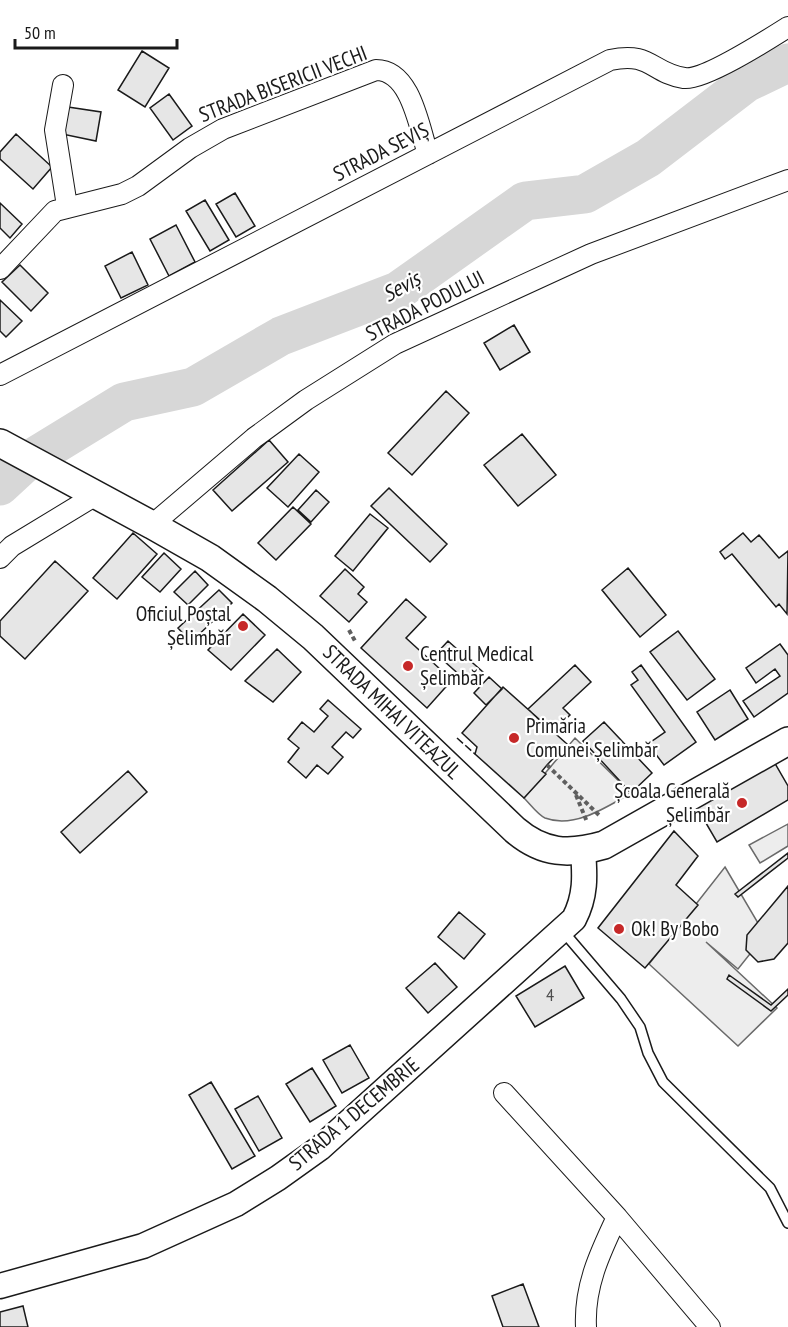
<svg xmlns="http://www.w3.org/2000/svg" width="788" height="1327" viewBox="0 0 788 1327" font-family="'PT Sans Narrow',sans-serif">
<rect width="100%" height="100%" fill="#fff"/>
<!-- green -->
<path fill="#ededed" stroke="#6a6a6a" stroke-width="1.5" d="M575,738L631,793C607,807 574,829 545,818C538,815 530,804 524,798Z
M788,824V846L760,863L749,845Z
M725,867L765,935L738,969L706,942L777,1008L738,1046L649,964Z"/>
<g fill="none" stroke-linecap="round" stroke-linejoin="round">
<!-- river -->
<path stroke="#d7d7d7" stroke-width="39" d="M0,486L26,462L124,402L193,387L281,336L398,291L525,201L585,194L648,158L746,83L788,63"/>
</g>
<!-- building -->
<path fill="#e6e6e6" stroke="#1a1a1a" stroke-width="1.5" d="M142,51L169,68L145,107L118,90Z
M169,94L192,126L173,140L150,108Z
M68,107L101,112L96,141L62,134Z
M16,134L52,167L33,189L0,159V152Z
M235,193L255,226L236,237L216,204Z
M205,200L229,240L210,251L186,211Z
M0,203L22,224L10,238L0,228Z
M176,225L195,262L169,276L150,239Z
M132,252L148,285L121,298L105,266Z
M20,265L48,293L31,311L2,282Z
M0,300L22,321L6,337L0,331Z
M514,325L530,352L500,370L484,343Z
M446,391L469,413L412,475L388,453Z
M522,434L556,475L518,506L484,465Z
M269,440L288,462L232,511L213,490Z
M299,454L319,472L288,507L267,488Z
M389,488L447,544L430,562L371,506Z
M316,490L329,502L311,522L298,510Z
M293,507L311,524L276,560L258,543Z
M370,514L388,528L353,571L335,556Z
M133,533L157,554L117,599L93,578Z
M743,533L751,542L759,535L779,558L788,551L787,614L779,604L776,607L732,554L725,559L720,552Z
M164,553L181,569L160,592L142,577Z
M55,561L88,591L25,659L0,636V621Z
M628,568L666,615L640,637L602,590Z
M345,569L364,587L358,594L367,602L349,622L320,596Z
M195,571L208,585L188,605L174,592Z
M219,590L232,603L191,642L178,628Z
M406,599L426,617L406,638L452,680L427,708L361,648Z
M243,614L265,635L231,670L208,650Z
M678,631L715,679L687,700L650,652Z
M448,641L483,672L471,685L436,654Z
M780,644L788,655V693L754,717L743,701L780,676L775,669L756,683L746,668Z
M277,649L301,672L273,702L245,681Z
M575,665L591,682L563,708L570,715L552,732L528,709Z
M641,665L696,742L664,765L648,744L665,732L631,685L638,680L632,672Z
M489,677L502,689L486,705L474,693Z
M503,687L567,744L547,765L542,771L546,774L524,798L475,754L477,747L462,733Z
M730,690L748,719L715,740L697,712Z
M328,700L361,729L353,738L346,732L332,747L343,757L328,774L317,765L306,778L288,762L299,748L288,739L302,722L314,732L328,716L320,709Z
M604,722L652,773L631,793L583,741Z
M773,760L788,786V800L717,842L696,806Z
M128,771L147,792L80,853L61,832Z
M674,831L698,856L676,885L698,905L645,968L598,928Z
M788,853V858L738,897L735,894Z
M788,886V943L774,959L758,962L746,950L747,935Z
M459,912L485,934L464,959L438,937Z
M435,963L457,987L428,1013L406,988Z
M565,966L584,998L535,1027L516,996Z
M729,975L771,1005L788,989V995L771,1011L727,979Z
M350,1045L369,1078L342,1093L323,1060Z
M312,1068L336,1106L310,1122L286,1084Z
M211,1082L255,1156L232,1169L189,1095Z
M258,1096L282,1138L259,1151L235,1109Z
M523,1284L539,1327H503L492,1296Z
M23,1306L28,1327H0V1312Z"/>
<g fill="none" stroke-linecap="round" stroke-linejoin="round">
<defs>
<path id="service" d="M562,930L621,999L640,1027L648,1053L663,1082L770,1188L788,1223"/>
<path id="minor" d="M63,85L55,130L67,206
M0,269L55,211L122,194L138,186L190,148L223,129L376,70C411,70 419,127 428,154
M0,375L610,60C651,51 651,73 684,78C703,81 769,39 788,27
M152,525L254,438L306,400L395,344L591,254L788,180
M0,558L12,546L96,495
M504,1093L617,1217L710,1327
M586,1327C584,1286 600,1253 617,1217"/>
<path id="tertiary" d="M0,1286L143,1246L236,1204L278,1178L320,1148L574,919C586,896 585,876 583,851"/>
<path id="secondary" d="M0,443L152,525L210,558L267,599L313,637L515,830C543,854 569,855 604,845L788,741"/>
</defs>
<!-- service casing -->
<use href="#service" stroke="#1a1a1a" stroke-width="12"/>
<!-- minor casing -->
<use href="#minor" stroke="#1a1a1a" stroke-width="22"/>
<!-- tertiary casing -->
<use href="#tertiary" stroke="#1a1a1a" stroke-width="27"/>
<!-- secondary casing -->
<use href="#secondary" stroke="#1a1a1a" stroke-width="30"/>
<!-- path -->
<path stroke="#5f5f5f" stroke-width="4" stroke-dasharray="4.5 3" stroke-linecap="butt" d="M349,630L355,641
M547,765L601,817
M576,795L587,822"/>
<!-- service -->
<use href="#service" stroke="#fff" stroke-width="9"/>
<!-- minor -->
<use href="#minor" stroke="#fff" stroke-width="20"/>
<!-- tertiary -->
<use href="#tertiary" stroke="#fff" stroke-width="24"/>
<!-- secondary -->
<use href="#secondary" stroke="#fff" stroke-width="27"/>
<!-- fence -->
<path stroke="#1a1a1a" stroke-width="1.5" stroke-dasharray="8 3" stroke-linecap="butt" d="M457,738L475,754"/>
</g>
<!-- markers -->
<g fill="#c62828" stroke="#fff" stroke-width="2">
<circle cx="243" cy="626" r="6"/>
<circle cx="408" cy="666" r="6"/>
<circle cx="514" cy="738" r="6"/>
<circle cx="742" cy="803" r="6"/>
<circle cx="619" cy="929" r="6"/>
</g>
<g text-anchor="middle" stroke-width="4.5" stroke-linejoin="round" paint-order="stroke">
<!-- number labels -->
<g font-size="18" fill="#4d4d4d">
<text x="550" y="1001">4</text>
</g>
<!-- street labels -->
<g font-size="21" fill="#1a1a1a" stroke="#fff">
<text transform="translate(283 84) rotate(-21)" y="7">STRADA BISERICII VECHI</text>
<text transform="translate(381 152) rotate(-27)" y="7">STRADA SEVIȘ</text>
<text transform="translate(425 306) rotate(-27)" y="7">STRADA PODULUI</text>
<text transform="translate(392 712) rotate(44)" y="7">STRADA MIHAI VITEAZUL</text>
<text transform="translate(354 1114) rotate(-40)" y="7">STRADA 1 DECEMBRIE</text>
</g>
<!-- poi labels -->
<g font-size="21" fill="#1a1a1a" stroke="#fff" text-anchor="start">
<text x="231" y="621" text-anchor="end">Oficiul Poștal<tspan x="231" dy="24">Șelimbăr</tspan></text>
<text x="420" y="661">Centrul Medical<tspan x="420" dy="24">Șelimbăr</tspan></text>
<text x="526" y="733">Primăria<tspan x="526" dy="24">Comunei Șelimbăr</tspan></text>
<text x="730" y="798" text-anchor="end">Școala Generală<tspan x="730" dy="24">Șelimbăr</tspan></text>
<text x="631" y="936">Ok! By Bobo</text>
</g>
<!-- water labels -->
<g font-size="22" font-style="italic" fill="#1a1a1a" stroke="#fff">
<text transform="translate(401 286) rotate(-29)" y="8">Seviș</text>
</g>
</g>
<!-- scale -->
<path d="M15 39v9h162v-9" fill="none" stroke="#1a1a1a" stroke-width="3"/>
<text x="24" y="39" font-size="18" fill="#1a1a1a" stroke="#ffffff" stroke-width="4.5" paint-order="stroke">50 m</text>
</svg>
